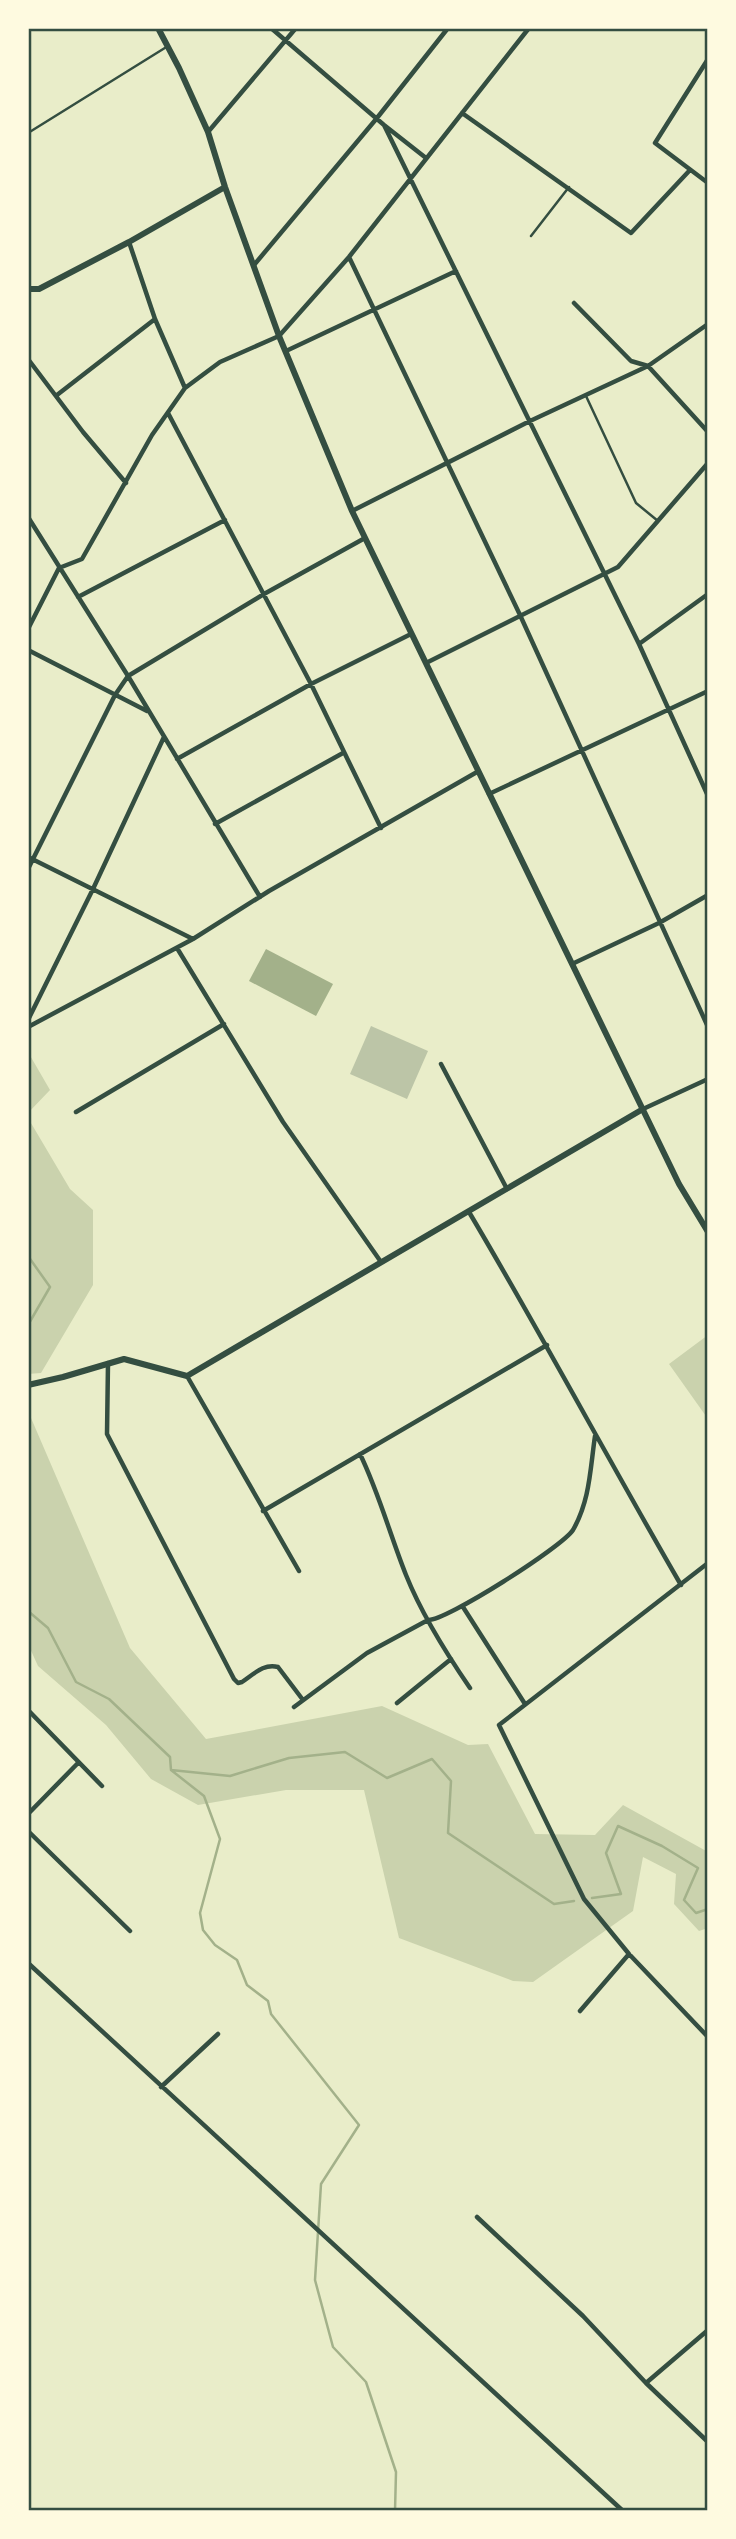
<svg xmlns="http://www.w3.org/2000/svg" width="736" height="2539" viewBox="0 0 736 2539" font-family="'Alegreya Sans',sans-serif">
<rect width="100%" height="100%" fill="#e9edc9"/>
<!-- green -->
<path fill="#cad2ad" d="M28,1052L50,1090L28,1113Z
M28,1118L70,1189L93,1210V1285L41,1373L28,1374Z
M708,1335V1419L669,1364Z
M28,1411L130,1648L206,1739L382,1706L468,1745L488,1744L535,1834L595,1835L623,1805L708,1852V1928L699,1931L674,1904L676,1874L643,1857L633,1911L533,1982L513,1981L399,1938L364,1790H286L198,1805L151,1779L106,1725L38,1666L28,1644Z"/>
<!-- water -->
<path fill="#a3b18a" d="M266,949L333,984L316,1016L249,981Z"/>
<g fill="none" stroke-linecap="round" stroke-linejoin="round">
<!-- stream -->
<path stroke="#a3b18a" stroke-width="2.5" d="M28,1256L50,1287L28,1325
M28,1611L48,1628L76,1682L109,1699L170,1757L171,1770L230,1776L289,1758L345,1752L387,1778L432,1759L451,1781L448,1833L554,1904L574,1901
M171,1770L204,1796L220,1839L200,1913L203,1930L215,1945L237,1960L247,1985L268,2001L271,2014L359,2125L321,2184L315,2280L333,2347L366,2382L396,2472L395,2511
M592,1898L621,1894L606,1853L618,1826L662,1846L698,1868L684,1900L696,1913L708,1909"/>
</g>
<!-- building -->
<path fill="#bcc5a7" d="M371,1026L428,1051L407,1099L350,1074Z"/>
<g fill="none" stroke-linecap="round" stroke-linejoin="round">
<!-- service -->
<path stroke="#344e41" stroke-width="2.5" d="M28,133L168,46
M531,236L569,187
M586,396L636,503L658,521"/>
<!-- minor -->
<path stroke="#344e41" stroke-width="4.5" d="M271,28L384,125L426,158
M706,28L708,32
M708,59L655,143L708,183
M462,113L631,233L690,170
M384,125L639,644L708,796
M208,132L296,28
M129,242L155,319L185,388
M349,257L520,615L708,1027
M254,265L377,118L448,28
M574,303L631,361L648,366L708,432
M286,351L456,271
M28,359L83,432L126,483
M57,395L155,319
M168,413L311,684L381,828
M352,511L530,421L648,366L708,324
M28,517L128,676L260,897
M78,597L225,520
M28,629L59,568L82,559L152,435L185,388L220,362L279,336L349,257L529,28
M639,644L708,594
M28,650L147,711
M426,663L618,567L708,463
M177,759L311,684L411,634
M489,794L708,691
M215,824L343,753
M28,857L193,939
M28,869L115,695L128,676L264,594L365,538
M177,948L283,1122L381,1262
M572,964L659,923L708,895
M28,1020L93,889L164,737
M28,1027L193,939L269,891L477,772
M441,1064L507,1189
M643,1109L708,1079
M76,1112L224,1024
M469,1212C542,1335 609,1461 681,1585
M108,1363L107,1434L234,1679L238,1683L242,1682C254,1674 264,1663 278,1667L303,1700
M187,1376L299,1571
M360,1454C379,1493 390,1535 406,1575C422,1615 446,1653 470,1688
M263,1511L547,1345
M708,1563L499,1725L584,1899L629,1954L708,2037
M463,1607L525,1704
M397,1703L451,1659
M294,1707L367,1653L428,1620C446,1621 562,1547 573,1530C590,1500 590,1470 595,1436
M28,1710L102,1786
M28,1814L78,1763
M28,1831L130,1931
M28,1963L623,2511
M580,2011L629,1954
M161,2087L218,2034
M477,2217L583,2316L646,2383L708,2442
M646,2383L708,2330"/>
<!-- tertiary -->
<path stroke="#344e41" stroke-width="6" d="M28,1385L63,1377L124,1359L187,1376L643,1109"/>
<!-- secondary -->
<path stroke="#344e41" stroke-width="6" d="M158,28L179,68L208,132L225,187L279,336L352,511L679,1184L708,1232
M28,289H39L129,242L225,187"/>
</g>
<!-- border -->
<rect width="736" height="2539" fill="none" stroke="#fefae0" stroke-width="60"/>
<rect x="30" y="30" width="676" height="2479" fill="none" stroke="#344e41" stroke-width="2.5"/>
</svg>
